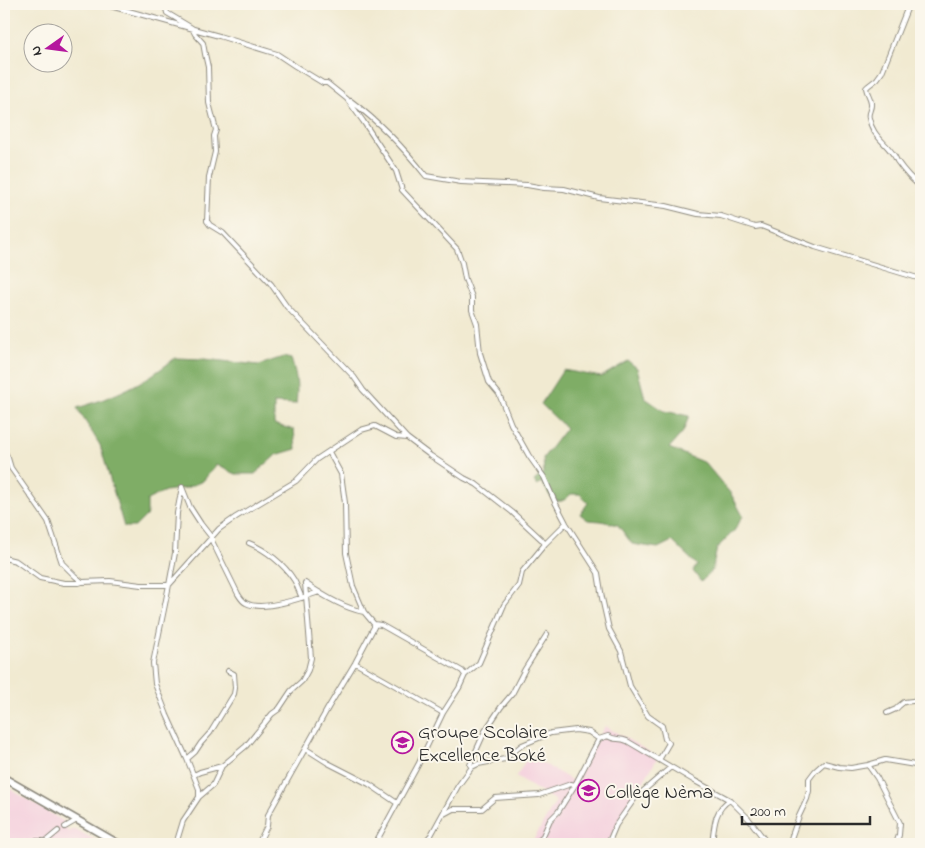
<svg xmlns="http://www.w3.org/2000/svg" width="925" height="848" viewBox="0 0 925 848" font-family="'Indie Flower',sans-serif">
<rect width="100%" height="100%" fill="#fbf7ec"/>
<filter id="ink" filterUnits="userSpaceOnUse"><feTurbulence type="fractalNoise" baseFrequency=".02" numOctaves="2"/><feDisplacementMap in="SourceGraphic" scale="10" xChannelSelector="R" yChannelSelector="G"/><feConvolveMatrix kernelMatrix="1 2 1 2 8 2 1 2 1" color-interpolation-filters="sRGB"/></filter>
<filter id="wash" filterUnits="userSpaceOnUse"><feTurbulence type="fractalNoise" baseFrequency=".0096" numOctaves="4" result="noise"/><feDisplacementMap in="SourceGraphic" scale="20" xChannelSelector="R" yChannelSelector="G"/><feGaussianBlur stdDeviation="1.12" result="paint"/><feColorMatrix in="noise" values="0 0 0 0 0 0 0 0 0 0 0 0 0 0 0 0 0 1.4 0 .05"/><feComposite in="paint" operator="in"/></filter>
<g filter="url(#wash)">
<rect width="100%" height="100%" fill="#f1ead1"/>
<!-- built -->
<path fill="#f4cfdd" d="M605,726L658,757L607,844H531L556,801L516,777L529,755L573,781Z
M4,785L63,821L68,832L71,830H77L102,844H4Z"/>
<!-- forest -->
<path fill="#7fad66" stroke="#556c48" d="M283,357L291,359C297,375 298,388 296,404L274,403V424L294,430L296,449L276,455L255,474H236L216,465L203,481L186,488L165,491L147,500V515L135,527H124L100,445L77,408C114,397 145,383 175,358L204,359L259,365Z
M628,361L637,368L645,398L664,411L689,416L683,432L669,448L705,463L731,494L743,516L734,531L717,548L712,571L701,582L693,571L697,565L672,541L658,548L632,544L618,525L601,521L588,520L580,514L588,503L580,494H571C556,511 549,495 542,482L537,485L534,481L544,473L543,458L566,428L541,404L563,370L601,377Z"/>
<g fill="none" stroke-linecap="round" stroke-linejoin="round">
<!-- stream -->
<path stroke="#59c3d5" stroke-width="1" d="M357,10L394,7L397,4"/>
</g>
</g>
<g filter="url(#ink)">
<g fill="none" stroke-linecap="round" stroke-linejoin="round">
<defs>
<path id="minor" d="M103,4L219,36L277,54L295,66L323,83H327L347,99L363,121L396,171L402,190L457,249L462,263L465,279L472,297V310L477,324L480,353L489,382L499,394L511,424L529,456L544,477L555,502L566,523L598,573L602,598L609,629L621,651L630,686L648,716L662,726L665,739L669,743L659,760
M165,4L167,13L192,28L195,34L203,43L205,54L208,67L209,103L216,130L214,136L215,152L209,177L207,221L210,225L223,233L271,284L287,307L354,377L363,390L407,438L431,456L464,478L476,484L512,512L541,539L545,544
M909,4L882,72L877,79L868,86L866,88C867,94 871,98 871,103C872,109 867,113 869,118C872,135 884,141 893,154C895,156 896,159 897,161C904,171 912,180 921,187
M351,101C379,122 404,148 426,176L461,182L527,185L544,188L564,189L599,198L666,206L698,214L721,216L755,227L761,226L815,247L921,279
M4,451L8,458L11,468L48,521L62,563L75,576L82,582L110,581L141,585H169L175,553L177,513L182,487
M182,487L190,507L201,524L212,538V541L238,594C240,597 242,601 246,603C262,612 302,598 319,592
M249,543C266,550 284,564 294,580C297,585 299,592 302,598
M4,558L16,561L40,578L64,583H79L82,582
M305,583C322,595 343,608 364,612
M374,624L381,625L462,671L465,675
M355,663L443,713
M887,713L896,709L899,706L904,702L921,700
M306,749L328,763L369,784L397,803
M187,759L195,752L201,743L210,733L234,694L235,688L234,674L228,671
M868,765L877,778L900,823L899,835L896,844
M472,767L470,765L472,760L485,731L501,707L512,694L525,669L547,634
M194,775L200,772L222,766L246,746L272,714L279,709L291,691L302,681L308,670L311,658L305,583
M199,797L213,785L222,766
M442,815L458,786L472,767L478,764L505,759L522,745L551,733L576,730L589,732L599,739
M65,827L77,820
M21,844L32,841H46
M40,844L46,841L58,831
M176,844L183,821L199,797V789L187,759L167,715L155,684L153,663L169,585L219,529L236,517L296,481L317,459L361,430L375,426L396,437L407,438
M258,844L267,826L268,815L328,708L355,663L374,627V624L364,612L353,586L346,553L345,503L341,474L329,452
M375,844L418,765L443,713L459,688L465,675L479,663L504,605L519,585L522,572L545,544L566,523
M423,844L431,835L442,815L453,809H482L495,798L539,795L571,784L575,785
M533,844L542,838L550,820L558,812L575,785L599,739L608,736C615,741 619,737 627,741L693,780L730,800L748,818L764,839L769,844
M608,844L616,825L635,798L671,767
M712,844C714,828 714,809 730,800
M789,844L799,816L807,799L809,791V779L815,771L824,763L839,767L851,768L868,765L885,760L921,766"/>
<path id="trunk" d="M4,778L119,844"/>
</defs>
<!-- minor casing -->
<use href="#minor" stroke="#8e8a7e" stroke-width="6"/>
<!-- trunk casing -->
<use href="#trunk" stroke="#8e8a7e" stroke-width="9"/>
<!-- minor -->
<use href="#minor" stroke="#fff" stroke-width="4"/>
<!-- trunk -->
<use href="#trunk" stroke="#fff" stroke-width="6"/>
</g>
</g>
<!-- icons -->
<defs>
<symbol id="school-ring" viewBox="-11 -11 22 22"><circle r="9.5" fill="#fbf7ec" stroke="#b5179e" stroke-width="1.5"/><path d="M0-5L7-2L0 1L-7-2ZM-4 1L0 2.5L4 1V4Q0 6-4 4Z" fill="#b5179e"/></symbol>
</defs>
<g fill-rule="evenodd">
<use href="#school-ring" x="390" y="730" width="25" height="25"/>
<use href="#school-ring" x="576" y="778" width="25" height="25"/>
</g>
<g text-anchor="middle" stroke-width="4" stroke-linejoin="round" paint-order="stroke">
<!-- poi labels -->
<g font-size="20" fill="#2b2b2b" stroke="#fbf7ec" text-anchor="start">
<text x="418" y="738">Groupe Scolaire<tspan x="418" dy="23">Excellence Boké</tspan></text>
<text x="605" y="798">Collège Nèma</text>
</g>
</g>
<!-- margin -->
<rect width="925" height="848" fill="none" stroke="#fbf7ec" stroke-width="20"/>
<!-- north arrow -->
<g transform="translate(48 48) rotate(256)"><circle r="24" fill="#fbf7ec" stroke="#a8a59f"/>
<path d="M0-4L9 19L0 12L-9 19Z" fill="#b5179e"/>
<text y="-8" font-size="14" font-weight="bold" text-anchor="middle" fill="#2b2b2b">N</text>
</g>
<!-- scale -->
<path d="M742 816v8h128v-8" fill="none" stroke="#2b2b2b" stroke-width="2.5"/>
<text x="750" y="816" font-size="15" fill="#2b2b2b" stroke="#fbf7ec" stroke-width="4" paint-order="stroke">200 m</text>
</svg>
